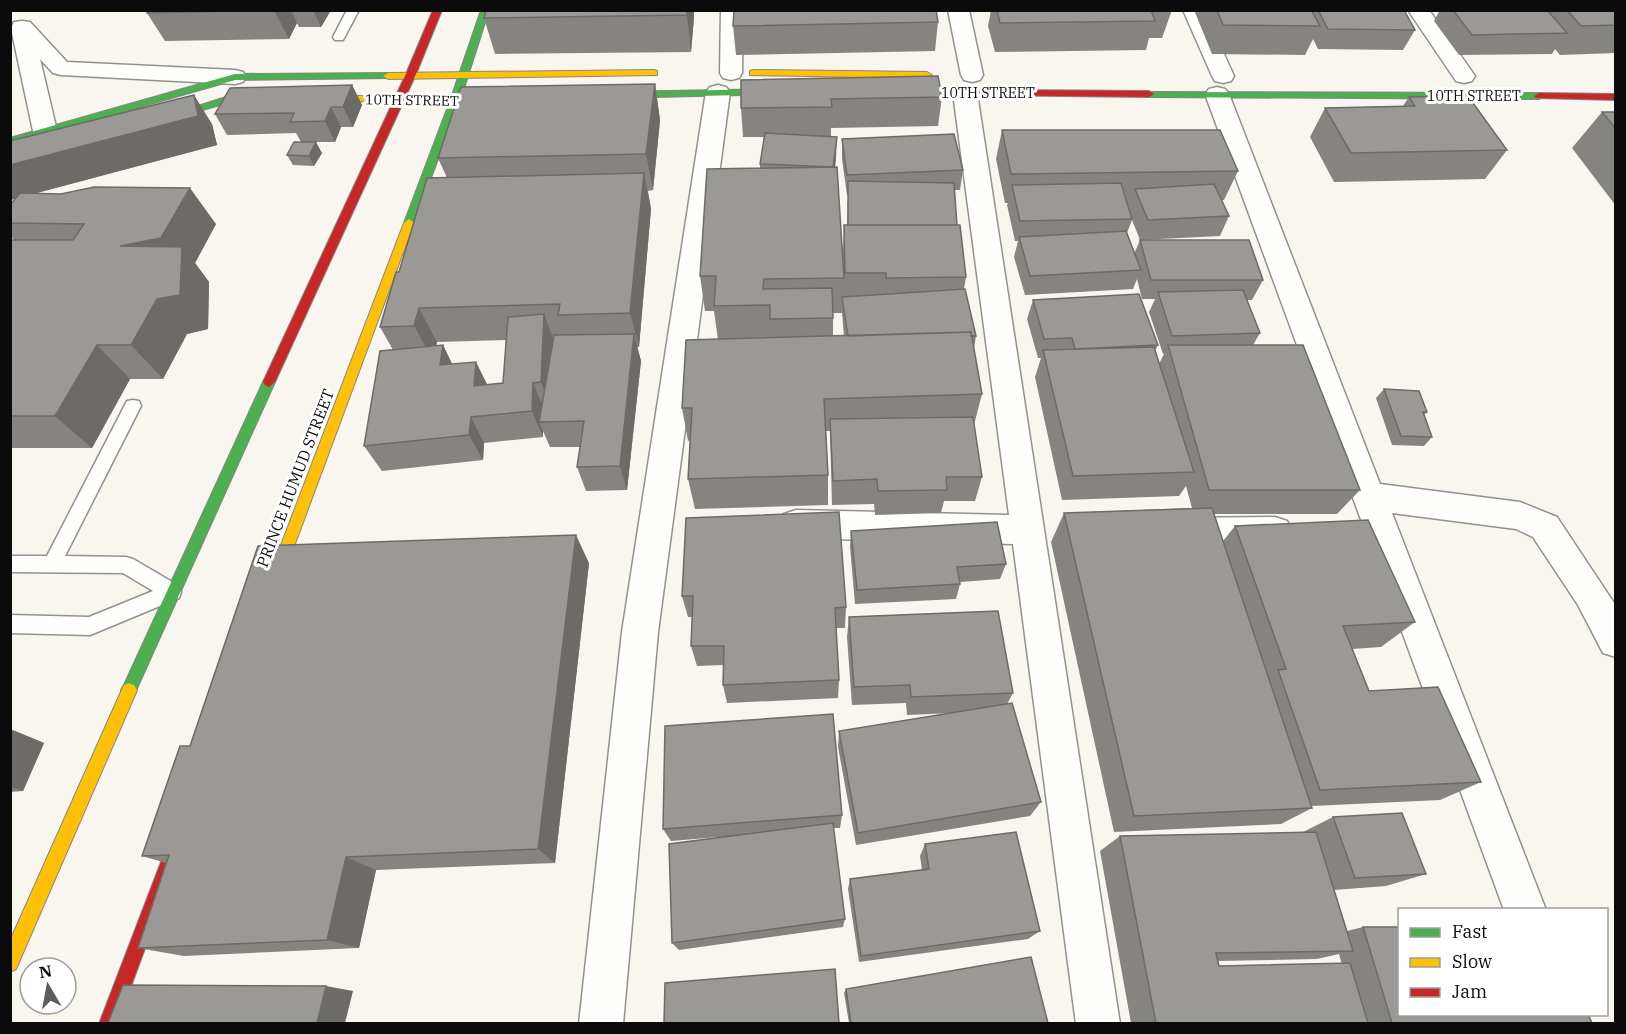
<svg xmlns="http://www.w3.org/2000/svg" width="1626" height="1034" viewBox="0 0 1626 1034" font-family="'IBM Plex Serif',serif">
<rect width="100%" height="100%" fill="#f8f6ef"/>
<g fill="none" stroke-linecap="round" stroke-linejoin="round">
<defs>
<path id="lane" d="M347,10H359L343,40H335L333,37Z
M133,400L139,401L141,406L65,556L126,557L133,559L179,586L181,592L179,598L90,635L10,633V615L89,617L153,591L123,573L10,572V556H47L127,401Z"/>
<path id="street" d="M721,10H743L742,73L739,78L731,80L723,78L720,73Z
M948,10H969L983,75L980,80L972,82L964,80L961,75Z
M1183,10H1204L1234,76L1231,81L1223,83L1215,81L1212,76Z
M1408,10H1429L1475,76L1472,81L1464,83L1456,81Z
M22,21L30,22L67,62L235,70L243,72L246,77L243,82L235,84L61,75L53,73L40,59L57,131L53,136L45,138L37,136L33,131L11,28L14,22Z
M718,85L726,87L730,92L658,632L623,1024H579L622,632L706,92L710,87Z
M965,86L973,88L977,93L1120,1024H1076L1013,544L796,538L784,534L779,524L784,514L796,510L1009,515L953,93L957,88Z
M1217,87L1225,89L1229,94L1380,484L1520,502L1557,517L1616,606V657L1603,653L1578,605L1533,537L1516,529L1392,513L1546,910H1504L1205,94L1209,89Z
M1275,517L1287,521L1292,531L1287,541L1275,545L1177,546L1165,542L1160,532L1165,522L1177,518Z"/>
<path id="fast" d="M481,10H489L460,101L414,223L413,226H405L404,223L450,101Z
M388,73L391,74V78L235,80L10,144V138L235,74Z
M785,89L790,92L788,94L612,98L607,95L612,92Z
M1146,92L1539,93L1544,96L1539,99L1149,97L1146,96Z
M229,96H266L271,99L266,102H230L159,123L154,120Z
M269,377L275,382L134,695L129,697L124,695L121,690L124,685L263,382Z"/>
<path id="slow" d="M654,70L657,71V75L388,79L383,76L388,73Z
M753,70L927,72L932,75L927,78L750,75V71Z
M315,96H500L505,99L500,102L312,101L310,99Z
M409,219L414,223L279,587L277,591L272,593L267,591L265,587L404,223Z
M129,683L134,685L137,690L16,969L10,972V941L124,685Z"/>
<path id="jam" d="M433,10H442L416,74L275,382L269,387L265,385L263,382L406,74Z
M897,89L1149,91L1154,94L1149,97L894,94L892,92Z
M1539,93L1616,94V100L1536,98L1534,96Z
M169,854L175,856L177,862L117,1024H99L161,862L163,856Z"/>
</defs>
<!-- lane casing -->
<use href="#lane" stroke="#92918e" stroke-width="3"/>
<!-- street casing -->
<use href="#street" stroke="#92918e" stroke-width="3"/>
<!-- fast casing -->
<use href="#fast" stroke="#888784" stroke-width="2"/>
<!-- slow casing -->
<use href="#slow" stroke="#888784" stroke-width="2"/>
<!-- jam casing -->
<use href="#jam" stroke="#888784" stroke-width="2"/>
<!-- lane -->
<use href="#lane" fill="#fefefd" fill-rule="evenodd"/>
<!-- street -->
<use href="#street" fill="#fefefd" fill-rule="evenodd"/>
<!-- fast -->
<use href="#fast" fill="#4caf50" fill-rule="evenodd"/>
<!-- slow -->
<use href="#slow" fill="#ffc107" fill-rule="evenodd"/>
<!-- jam -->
<use href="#jam" fill="#c62828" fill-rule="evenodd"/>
</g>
<!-- wall -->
<path fill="#858480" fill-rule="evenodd" d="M148,10H331L321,27H299L297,23L289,39L165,41L147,13Z
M486,10H694V17L691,52L495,54L484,18Z
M991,10H1172L1162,38H1149L1146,50L995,52L988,26Z
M1194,10H1404L1415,30L1403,50L1318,49L1313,39L1305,55L1212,54Z
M1440,10H1616V53L1560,55L1555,49L1552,54L1459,55L1434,21Z
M938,22L935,51L736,55L733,26Z
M741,80L942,97L938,126L831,128V136H817L836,157L835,167L843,253L844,225H847L848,195H847L842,159V139L963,170L960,190H954L957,225L966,277L964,289L976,336L974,348L982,394L974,425L982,477L975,501H944L941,513L875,515L874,504L832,505L830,431H826L828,475V505L695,509L688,479L690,440L688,441L682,408L718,340L714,311H705L700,276L760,168V164L764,137H743L741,108ZM833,313H842L844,336H833Z
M655,84L660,120L653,190L648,191L651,209L639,347H637L641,361L627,490L586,491L577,467L580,447H550L543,431V437L484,443L483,460L382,471L364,446L393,350L380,327L447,178L438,158ZM506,340L503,383L487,385L452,364L443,345L436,346L437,342Z
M352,85L362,105L353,127H341L335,142H307L322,153L314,166L293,165L287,155L301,142L296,133L227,135L215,114Z
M1409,97L1507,150L1485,179L1334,182L1310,137L1325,108L1403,106Z
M1602,112H1616V206L1572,148Z
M212,124L217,145L37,193L216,224L195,263L209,282L208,329L187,334L163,379H130L92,448H10V240H14L10,236V205L15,199L10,200Z
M1002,130L1238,171L1224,200H1222L1229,216L1220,236L1140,240L1132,220L1127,233L1134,254L1140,240L1263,280L1252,300H1247L1260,333L1253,345L1360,490L1337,514H1214L1223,541L1235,526L1415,622L1381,647L1352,649L1369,691L1481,782L1440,800L1312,806V808L1281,824L1114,832L1051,542L1064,513L1192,508L1186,486L1179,496L1062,500L1035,377L1041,358H1038L1027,319L1033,300L1158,345L1155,351L1159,364L1164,354H1163L1149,312L1155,299H1142L1137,279L1133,289L1025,295L1014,257L1018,241H1015L1007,205L1008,203H1005L996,159Z
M1384,389L1427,412L1424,415L1432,437L1424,446L1392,445L1376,398Z
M686,518L846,607L845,628H836L839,680L838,698L727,703L723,685V665L697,666L691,646L693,617H688L682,596Z
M851,531L1006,564L1000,579L960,582V584L956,599L855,604L850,547Z
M589,563L555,863L376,870L359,948L184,956L138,948L166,863L142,856L190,746Z
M849,617L1013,693L1007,704L1041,802L1030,816L856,845L838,747L839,731L954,713L907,715L906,703L852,705L847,637Z
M10,729L44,743L23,791L10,792Z
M842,815L840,828H833L845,919L843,927L679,950L672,943L731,836L671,841L663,829Z
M1333,817L1426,874L1386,886L1334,890L1347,931L1363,927L1592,1023H1131L1100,851L1120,836L1301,833ZM1339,954L1342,964L1219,966L1218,961L1317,959Z
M925,844L1040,931L1028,939L859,962L848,889L850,879L922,870L920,856Z
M846,989L1048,1023H849L844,993Z"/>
<!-- shaded-wall -->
<path fill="#6c6b68" d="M274,10H291L297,23L289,39Z
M313,10H331L321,27Z
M687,10H694V17L691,52L687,15Z
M655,84L660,120L653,190L646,154Z
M352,85L362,105L353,127L343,107Z
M194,95L212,124L217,145L10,200V165Z
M331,107L341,127L335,142L325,121Z
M837,137L836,157L833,188V168Z
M316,142L322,153L314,166L309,156Z
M644,173L651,209L639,347L630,313Z
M190,188L216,224L195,263L209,282L208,329L187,334L163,379L131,345L120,246Z
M419,308L437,342L433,360L414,326Z
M544,314L554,341L551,408L541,382Z
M634,334L641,361L627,490L620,466Z
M97,345L130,379L92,448L55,416Z
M443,345L456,372L440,365Z
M476,362L489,388L474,386Z
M533,383L544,409L539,422L543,431V437L532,411Z
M471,417L484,443L483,460L469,435Z
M576,535L589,563L555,863L538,849Z
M10,729L44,743L23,791L10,787Z
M346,857L376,870L359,948L327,940Z
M326,986L353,991L345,1023H317Z"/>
<!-- building -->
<path fill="#9b9995" stroke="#6c6b68" stroke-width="1.5" d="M148,10H272L147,13Z
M486,10H687V15L484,18Z
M734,10H936L938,22L733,26Z
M997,10H1151L1155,21L1000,23Z
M1217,10H1311L1320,26L1223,25Z
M1318,10H1404L1415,30L1328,29Z
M1453,10H1547L1567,33L1472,35Z
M1567,10H1616V25L1581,26Z
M938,76L942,97L831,99L832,107L741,108V80Z
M655,84L646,154L438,158L461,87Z
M352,85L343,107H331L325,121L290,122L294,113L215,114L230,88Z
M194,95L198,116L10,165V141Z
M1468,96L1507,150L1351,153L1325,108L1415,106L1409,97Z
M1602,112H1616V129Z
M1002,130H1220L1238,171L1011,174Z
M765,133L837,137L833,167L760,164Z
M954,134L963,170L847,175L842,139Z
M294,142H316L309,156L287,155Z
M837,167L844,278L764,279L763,289L832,288L833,318L770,319V305L714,306L716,276H700L707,169Z
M644,173L630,313L558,315L560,304L419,308L414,326L380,327L396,272H399L427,178Z
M848,181L954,183L957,225H848Z
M1121,183L1132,219L1020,221L1012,185Z
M1214,184L1229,216L1148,220L1135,189Z
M94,187L190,188L161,238L120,246L182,247L180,295L157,299L131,345H97L55,416H10V240H73L84,224L10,223V205L20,193L61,194Z
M844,225H960L966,277L886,278V273H845Z
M1126,231L1141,270L1030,276L1019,237Z
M1140,240H1249L1263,280H1151Z
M965,289L976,336H971V332L848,336L842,297Z
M1243,290L1260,333L1172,336L1158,292Z
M1139,294L1158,345L1075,349L1072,338L1044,339L1033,300Z
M544,314L541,382L533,383L532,411L471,417L469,435L364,446L380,351L443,345L440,365L476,362L474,386L503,383L508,317Z
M971,332L982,394L824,399L828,475L688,479L692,408H682L686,340Z
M634,334L620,466L577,467L584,421L539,422L554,335Z
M1168,345H1303L1360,490H1209Z
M1154,347L1194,472L1073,476L1043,350Z
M1384,389L1419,391L1427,412H1423L1432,437L1401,436Z
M973,417L982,477H946L947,490L878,491L877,479L833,481L830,419Z
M1212,508L1312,808L1134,816L1064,513Z
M839,512L846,607L835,608L839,680L723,685L724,646H691L693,596H682L686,518Z
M1368,520L1415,622L1343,626L1369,691L1438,687L1481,782L1320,790L1278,670L1286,669L1235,526Z
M997,522L1006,564L957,567L960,584L857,590L851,531Z
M576,535L538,849L346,857L327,940L138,948L169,855L142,856L180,746H190L258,546Z
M998,611L1013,693L911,697L910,685L854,687L849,617Z
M1012,703L1041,802L858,833L839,731Z
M833,714L842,815L663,829L665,726Z
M1402,813L1426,874L1355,878L1333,817Z
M833,823L845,919L672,943L669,844Z
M1016,832L1040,931L861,956L850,879L929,869L925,844Z
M1316,832L1353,951L1216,953L1219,966L1350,963L1368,1023H1156L1120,836Z
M1363,927H1400V1014H1588L1592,1023H1392Z
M1031,957L1048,1023H851L846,989Z
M835,969L839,1023H664L665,983Z
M123,985L326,986L317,1023H108Z"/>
<g text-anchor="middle" stroke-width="6" stroke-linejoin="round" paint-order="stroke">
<!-- far-street labels -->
<g font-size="14" fill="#0b0b0b" stroke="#fff">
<text x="988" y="98">10TH STREET</text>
<text x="1474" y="101">10TH STREET</text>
<text transform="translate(412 100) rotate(1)" y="5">10TH STREET</text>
</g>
<!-- street labels -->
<g font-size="16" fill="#0b0b0b" stroke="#fff">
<text transform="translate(295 478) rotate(-69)" y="6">PRINCE HUMUD STREET</text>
</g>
</g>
<!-- border -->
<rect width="1626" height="1034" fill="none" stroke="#0b0b0b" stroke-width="24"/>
<!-- legend -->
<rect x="1398" y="908" width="210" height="108" fill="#ffffff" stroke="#9d9d9d" stroke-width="1.5"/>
<rect x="1410" y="928" width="30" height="9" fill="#4caf50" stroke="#9d9d9d" stroke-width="1.5"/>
<text x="1452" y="938" font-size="18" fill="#0b0b0b">Fast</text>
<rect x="1410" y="958" width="30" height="9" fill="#ffc107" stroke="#9d9d9d" stroke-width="1.5"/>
<text x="1452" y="968" font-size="18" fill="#0b0b0b">Slow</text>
<rect x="1410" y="988" width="30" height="9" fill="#c62828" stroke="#9d9d9d" stroke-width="1.5"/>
<text x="1452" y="998" font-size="18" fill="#0b0b0b">Jam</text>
<!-- north arrow -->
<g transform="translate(48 986) rotate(350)"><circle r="28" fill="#ffffff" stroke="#9d9d9d" stroke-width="1.5"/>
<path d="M0-4.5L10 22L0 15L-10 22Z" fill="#5e5d5b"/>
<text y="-9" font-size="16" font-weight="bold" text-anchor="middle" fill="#0b0b0b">N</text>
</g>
</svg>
